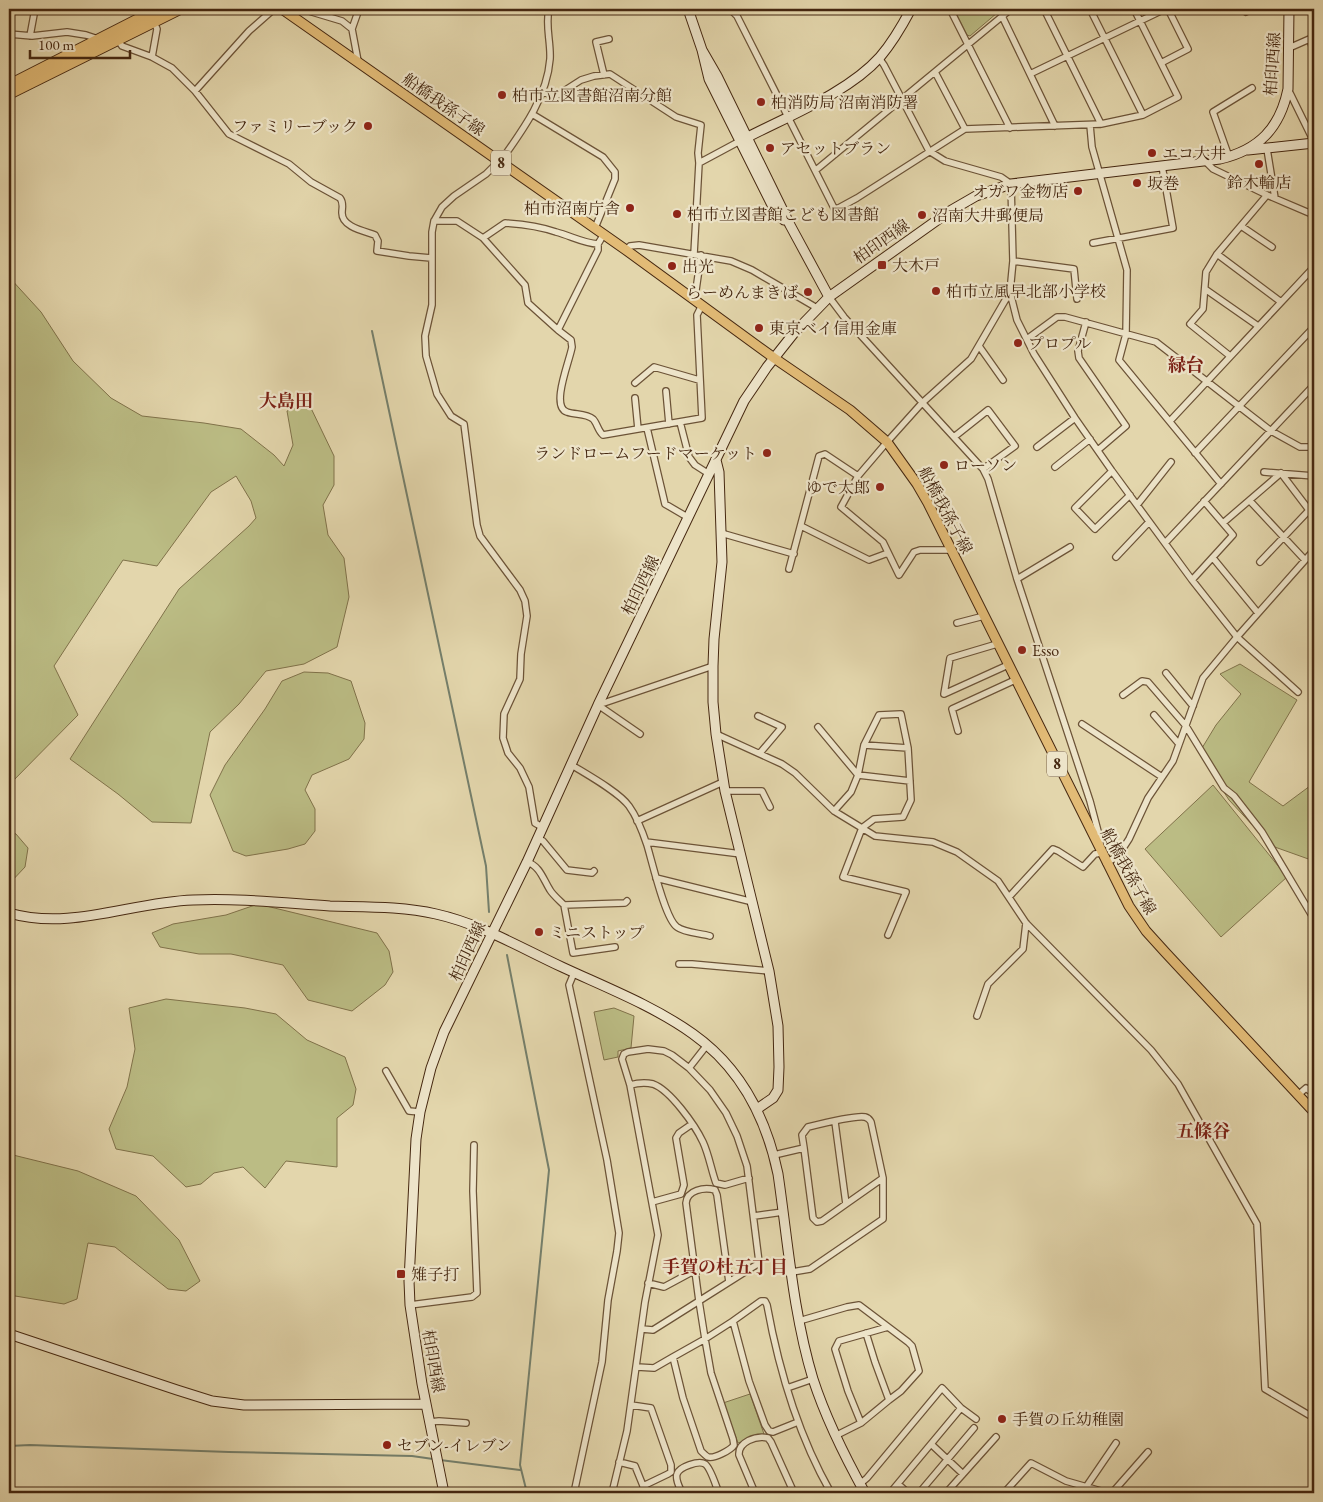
<svg xmlns="http://www.w3.org/2000/svg" width="1323" height="1502" viewBox="0 0 1323 1502" font-family="'EB Garamond','Noto Serif JP',serif">
<rect width="100%" height="100%" fill="#e3d6ac"/>
<filter id="stains"><feTurbulence type="fractalNoise" baseFrequency=".004" numOctaves="4"/><feColorMatrix values="0 0 0 0 .2 0 0 0 0 .09 0 0 0 0 .02 0 0 0 .5 -.17"/></filter>
<radialGradient id="worn" r=".72"><stop offset=".6" stop-color="#630" stop-opacity="0"/><stop offset="1" stop-color="#630" stop-opacity=".3"/></radialGradient>
<!-- green -->
<path fill="#bbbc84" stroke="#80724a" d="M954,9H994L997,13L970,36L967,35Z
M9,277L41,312L73,361L111,398L142,416L204,423L241,429L274,455L284,466L293,445L287,411L309,404L334,456V485L323,505L328,535L344,558L349,597L337,647L304,664L266,671L239,704L210,732L191,823L152,822L118,794L70,759L179,589L249,526L256,518L251,501L236,476L211,492L157,566L123,560L54,666L78,715L9,785Z
M1240,664L1297,700L1249,782L1283,806L1314,783V861L1272,846L1229,800L1199,753L1216,725L1241,694L1220,674Z
M304,672L328,673L351,681L365,723L364,739L349,759L312,775L305,790L315,809V831L305,844L288,849L246,856L233,851L210,795L225,765L265,709L282,681Z
M1213,785L1287,877L1221,937L1145,849Z
M9,830L16,834L28,848L25,867L9,884Z
M258,904L377,933L389,951L393,972L385,985L352,1011L308,1000L283,965L231,954H199L160,947L152,933L173,924L226,915Z
M166,999L245,1008L276,1014L307,1040L345,1057L356,1089L353,1105L337,1118V1167L286,1161L265,1188L243,1167L214,1173L201,1184L186,1187L153,1156L116,1149L109,1129L127,1087L135,1049L129,1008Z
M614,1008L634,1016L631,1048L618,1051V1057L604,1060L594,1012Z
M9,1154L78,1171L136,1196L179,1240L200,1281L186,1291L168,1289L115,1247L88,1243L77,1299L64,1304L9,1295Z
M750,1394L764,1434L738,1443L723,1403Z"/>
<g fill="none" stroke-linecap="round" stroke-linejoin="round">
<!-- stream -->
<path stroke="#757f6b" stroke-width="2" d="M372,331L486,866L489,912
M507,955L549,1170L520,1465L527,1493
M9,1446L30,1445L229,1452L412,1456L433,1459
M440,1460L520,1470"/>
<defs>
<path id="street" d="M302,9L342,21L352,29
M730,9L737,16L835,210L857,198L965,129L1101,124L1143,115L1178,97L1134,9
M950,9L1010,128
M1044,9L1101,124
M1090,9L1143,115
M1246,12L1252,9
M1002,16L1055,126
M154,22L157,29L152,57L172,68L195,91L229,134L289,164L311,182L340,198C344,203 342,207 342,213C342,227 364,231 375,235L378,241L377,251L409,256L431,258
M9,34L32,36L67,32L86,35L98,39
M30,36L35,9
M1310,39L1314,54
M118,40L122,46L152,57
M1289,48L1314,37
M879,58L884,65L929,151L945,161L1001,177L1011,184L1013,261L1010,292L971,359L922,403L887,442L858,476L841,507L883,542L899,575L914,552L920,550H951
M358,61L352,29L359,9
M1161,63L1188,49L1168,9
M935,72L965,129
M1030,74L1165,9
M604,75L596,42L609,39
M1288,89L1314,142
M195,91L249,31L274,9
M542,92L556,96L581,80L594,76L610,74L676,117L701,125L698,153L699,163
M532,114L603,157L615,172V179L595,228
M1090,125L1092,147L1127,270L1126,334L1119,360L1221,484
M1267,149L1275,198
M1229,157L1213,112L1252,88
M499,161L486,174L454,196L442,207L434,221L432,232V305L425,336L426,356L437,394L451,416L464,424L477,525L480,536L520,590L525,601L527,616L521,654L520,679L504,714L503,738L508,753L520,768L529,787L535,823L542,827
M1205,161L1213,169L1267,195L1314,215
M500,162C522,131 547,98 550,59C551,42 545,25 549,9
M816,170L1011,9
M434,221H457L483,238L505,223C522,224 539,226 556,232C571,236 583,243 598,244L604,234
M1241,226L1272,247
M483,238L525,285L528,303L558,330L598,250V244
M1093,243L1173,228L1162,166
M626,250L630,246L639,245L731,261L752,270L817,308
M694,254L699,163L740,141
M1217,254L1281,302
M1013,261L1074,269L1077,299
M1205,289L1258,326
M1010,292L1017,320L1034,354L1075,418L1112,471L1192,580L1237,637L1298,692
M692,297L696,290L701,255
M829,297L844,317L983,469L988,479L1017,579L1090,801L1099,835L1101,853L1095,854L1083,867L1058,851L1053,849L1009,897
M1086,322L1078,351L1079,358L1126,426L1098,450
M558,330L571,340L572,347C570,360 550,407 567,412C575,415 586,413 593,419C597,423 598,431 603,435L702,418L697,315L702,305
M1027,339L1057,317H1065L1156,342L1271,431L1300,447H1314
M979,346L1003,380
M1230,356L1190,324L1203,309L1206,272L1217,254L1267,195
M635,383L654,367L699,380
M666,391L669,424
M635,398L638,429
M1170,421L1314,267
M680,422L689,457L695,465L709,474
M647,428L665,504L689,518
M954,437L988,410L1015,446L983,469
M1037,447L1075,418
M1195,453L1314,327
M1055,467L1090,439
M1112,471L1075,508L1095,529L1130,495
M1264,472L1314,476
M1250,501L1305,560
M1137,505L1171,462
M1223,523L1281,473L1309,510
M801,526L869,560L888,553
M721,533L794,554
M1166,542L1314,385
M1116,557L1149,522
M1213,558L1258,613
M1260,562L1314,505
M789,569L819,456L825,454L858,476
M1017,579L1070,547
M1192,580L1233,535L1204,501
M957,623L984,616
M997,644L950,658L944,694L1008,665
M1166,673L1193,706
M1123,695L1142,681L1148,682L1186,726L1224,788L1234,796L1262,832L1314,919
M598,705L713,666
M598,705L640,734
M1154,715L1179,744
M758,716L782,727L760,753
M1082,724L1162,777
M818,727L858,775L910,781
M958,731L952,709L1015,680
M716,734L782,764L795,773L834,811L875,836L933,842L957,852L998,881L1026,923L1151,1050L1178,1084L1257,1224L1265,1389L1314,1418
M864,745L908,748
M570,764C586,774 619,792 629,806C637,817 643,833 647,845C652,861 665,919 677,927C685,933 700,933 710,936
M725,791H762L770,807
M834,811L851,792L858,775L864,745L879,715L901,714L908,748L911,800L903,817L874,819L862,828L843,877L906,892L888,935
M637,821L723,782
M537,838L543,841L567,870L592,873L594,871
M646,842L741,854
M527,862C540,866 543,879 550,890C553,895 559,900 564,905L625,903L627,901
M1106,863L1118,856L1129,839L1148,798L1173,761L1203,678L1237,637L1314,550
M656,878L753,902
M564,905L573,953L615,947
M679,964H692L769,971
M977,1016L988,984L1023,949L1026,923
M689,1068L707,1045
M386,1071L409,1111L420,1112
M630,1085C637,1083 645,1082 653,1084C670,1090 695,1125 703,1142C709,1155 711,1169 716,1183L725,1185L749,1178
M1298,1095L1306,1088L1314,1094
M804,1148L813,1218L817,1222L822,1221L846,1204
M774,1155L804,1148L802,1135L808,1127C820,1124 856,1115 865,1117C869,1118 869,1119 871,1122L883,1178L846,1204L835,1122
M652,1202L681,1194L684,1185L676,1138L679,1133L692,1124
M754,1216L783,1212
M792,1272L810,1269L883,1219V1178
M648,1283L664,1287L690,1273H696
M410,1305L472,1297L477,1293L473,1191L474,1145
M799,1321L847,1307L859,1305L908,1342L912,1346L919,1371L901,1391L889,1400L875,1362L866,1333
M642,1329L653,1330L699,1301L705,1339L733,1321
M637,1367L654,1368L673,1357L683,1398L701,1451C702,1452 706,1456 708,1457C714,1459 731,1450 734,1445L733,1439L711,1373L705,1339L673,1357
M787,1388L813,1379
M631,1405L651,1408L671,1465V1472L668,1474L643,1486
M430,1422L439,1421L466,1423
M798,1422L773,1432L769,1431L765,1425L749,1381L733,1321L761,1301H765L767,1305C779,1371 798,1435 831,1493
M861,1423L848,1391L835,1349L839,1341L888,1327
M835,1436L861,1423L889,1400
M931,1444L963,1474
M619,1462L635,1466L646,1493
M860,1484L867,1478L942,1388L961,1408L976,1419
M898,1484L908,1493
M1086,1487L1116,1443
M574,1493L602,1362L608,1300L617,1251L619,1233L607,1160L569,985L574,973
M612,1493L627,1431L645,1302L658,1235L630,1085L622,1059L624,1054L628,1052L648,1049L664,1051L672,1055L689,1068L710,1090L726,1113L737,1136L747,1166L759,1262L756,1265L699,1301L686,1203C687,1190 704,1187 715,1190L717,1195L729,1282
M682,1493C680,1488 675,1480 677,1474C679,1467 699,1460 705,1464C711,1468 716,1487 719,1493
M755,1493L739,1455C738,1442 756,1435 768,1438L771,1442L794,1493
M890,1493L961,1408
M919,1493L974,1428
M946,1493L996,1437
M1004,1493L1031,1463L1066,1481L1108,1493
M1112,1493L1148,1452"/>
<path id="secondary" d="M688,9L702,50L709,79L772,205L784,220
M702,50L717,76L790,225L829,297
M744,139C786,117 848,93 880,57C892,43 902,26 911,9
M1248,150L1314,143
M716,460L719,472L722,562L714,639L713,666V702L716,734L725,791L769,971L778,1026L779,1067L778,1090L773,1098L757,1109
M9,913C71,931 131,902 193,900C238,898 284,903 330,906C365,907 402,906 436,914C481,924 521,948 562,967C605,987 654,1006 693,1034C741,1068 766,1117 778,1174C788,1242 793,1313 813,1379C826,1419 845,1457 865,1493
M9,1334L177,1390L212,1401L244,1405L426,1404
M444,1493L422,1384L410,1305L409,1281L416,1139L420,1112L431,1068L444,1032L527,862L598,705L744,401L767,367L794,333L829,297L950,211L976,196L1011,184L1220,159C1259,150 1280,128 1288,89L1289,9"/>
<path id="primary" d="M282,9L626,250L774,358L850,410L887,442L917,484L928,503L1129,906L1146,931L1165,952L1314,1112"/>
<path id="highway" d="M9,85L158,9
M9,94L180,9"/>
</defs>
<!-- street casing -->
<use href="#street" stroke="#6c5337" stroke-width="8"/>
<!-- secondary casing -->
<use href="#secondary" stroke="#452710" stroke-width="11"/>
<!-- primary casing -->
<use href="#primary" stroke="#452710" stroke-width="11"/>
<!-- highway casing -->
<use href="#highway" stroke="#452710" stroke-width="12"/>
<!-- street -->
<use href="#street" stroke="#ede4c9" stroke-width="5.5"/>
<!-- secondary -->
<use href="#secondary" stroke="#ede4c9" stroke-width="9"/>
<!-- primary -->
<use href="#primary" stroke="#e2bb76" stroke-width="9"/>
<!-- highway -->
<use href="#highway" stroke="#e2bb76" stroke-width="10"/>
</g>
<!-- markers -->
<g fill="#8f2418" stroke="#ede4c9" stroke-width="2">
<circle cx="502" cy="95" r="5"/>
<circle cx="761" cy="102" r="5"/>
<circle cx="368" cy="126" r="5"/>
<circle cx="770" cy="148" r="5"/>
<circle cx="1152" cy="153" r="5"/>
<circle cx="1259" cy="164" r="5"/>
<circle cx="1137" cy="183" r="5"/>
<circle cx="1078" cy="191" r="5"/>
<circle cx="630" cy="208" r="5"/>
<circle cx="677" cy="214" r="5"/>
<circle cx="922" cy="215" r="5"/>
<rect x="877" y="260" width="10" height="10" rx="2.5"/>
<circle cx="672" cy="266" r="5"/>
<circle cx="936" cy="291" r="5"/>
<circle cx="808" cy="292" r="5"/>
<circle cx="759" cy="328" r="5"/>
<circle cx="1018" cy="343" r="5"/>
<circle cx="767" cy="453" r="5"/>
<circle cx="944" cy="465" r="5"/>
<circle cx="880" cy="487" r="5"/>
<circle cx="1022" cy="650" r="5"/>
<circle cx="539" cy="932" r="5"/>
<rect x="396" y="1269" width="10" height="10" rx="2.5"/>
<circle cx="1002" cy="1419" r="5"/>
<circle cx="387" cy="1445" r="5"/>
</g>
<g text-anchor="middle" stroke-width="4.5" stroke-linejoin="round" paint-order="stroke">
<!-- shield labels -->
<g fill="#ede4c9" stroke="#776048" stroke-width="1">
<rect x="491" y="150.5" width="20" height="25" rx="4"/>
<rect x="1047" y="751.5" width="20" height="25" rx="4"/>
</g>
<g font-size="15" font-weight="bold" fill="#452710">
<text x="501" y="168">8</text>
<text x="1057" y="769">8</text>
</g>
<!-- street labels -->
<g font-size="16" fill="#452710" stroke="#ede4c9">
<text transform="translate(1272 64) rotate(-86)" y="6">柏印西線</text>
<text transform="translate(444 104) rotate(35)" y="6">船橋我孫子線</text>
<text transform="translate(881 241) rotate(-35)" y="6">柏印西線</text>
<text transform="translate(946 510) rotate(62)" y="6">船橋我孫子線</text>
<text transform="translate(640 585) rotate(-64)" y="6">柏印西線</text>
<text transform="translate(1129 871) rotate(61)" y="6">船橋我孫子線</text>
<text transform="translate(467 951) rotate(-65)" y="6">柏印西線</text>
<text transform="translate(434 1361) rotate(80)" y="6">柏印西線</text>
</g>
<!-- poi labels -->
<g font-size="16" fill="#452710" stroke="#ede4c9" text-anchor="start">
<text x="512" y="101">柏市立図書館沼南分館</text>
<text x="771" y="108">柏消防局 沼南消防署</text>
<text x="358" y="132" text-anchor="end">ファミリーブック</text>
<text x="780" y="154">アセットブラン</text>
<text x="1162" y="159">エコ大井</text>
<text x="1259" y="188" text-anchor="middle">鈴木輪店</text>
<text x="1147" y="189">坂巻</text>
<text x="1068" y="197" text-anchor="end">オガワ金物店</text>
<text x="620" y="214" text-anchor="end">柏市沼南庁舎</text>
<text x="687" y="220">柏市立図書館こども図書館</text>
<text x="932" y="221">沼南大井郵便局</text>
<text x="892" y="271">大木戸</text>
<text x="682" y="272">出光</text>
<text x="946" y="297">柏市立風早北部小学校</text>
<text x="798" y="298" text-anchor="end">らーめんまきば</text>
<text x="769" y="334">東京ベイ信用金庫</text>
<text x="1028" y="349">プロプル</text>
<text x="757" y="459" text-anchor="end">ランドロームフードマーケット</text>
<text x="954" y="471">ローソン</text>
<text x="870" y="493" text-anchor="end">ゆで太郎</text>
<text x="1032" y="656">Esso</text>
<text x="549" y="938">ミニストップ</text>
<text x="411" y="1280">雉子打</text>
<text x="1012" y="1425">手賀の丘幼稚園</text>
<text x="397" y="1451">セブン-イレブン</text>
</g>
<!-- neighbourhood labels -->
<g font-size="18" font-weight="bold" fill="#7a1f14" stroke="#ede4c9">
<text x="1186" y="371">緑台</text>
<text x="286" y="407">大島田</text>
<text x="1203" y="1137">五條谷</text>
<text x="725" y="1273">手賀の杜五丁目</text>
</g>
</g>
<!-- margin -->
<rect width="1323" height="1502" fill="none" stroke="#e3d6ac" stroke-width="30"/>
<rect x="10" y="10" width="1303" height="1482" fill="none" stroke="#452710" stroke-width="2.5"/>
<rect x="15" y="15" width="1293" height="1472" fill="none" stroke="#452710"/>
<!-- scale -->
<path d="M30 50v8h100v-8" fill="none" stroke="#452710" stroke-width="2.5"/>
<text x="38" y="50" font-size="15" fill="#452710" stroke="#ede4c9" stroke-width="4" paint-order="stroke">100 m</text>
<rect width="100%" height="100%" filter="url(#stains)"/>
<rect width="100%" height="100%" fill="url(#worn)"/>
</svg>
